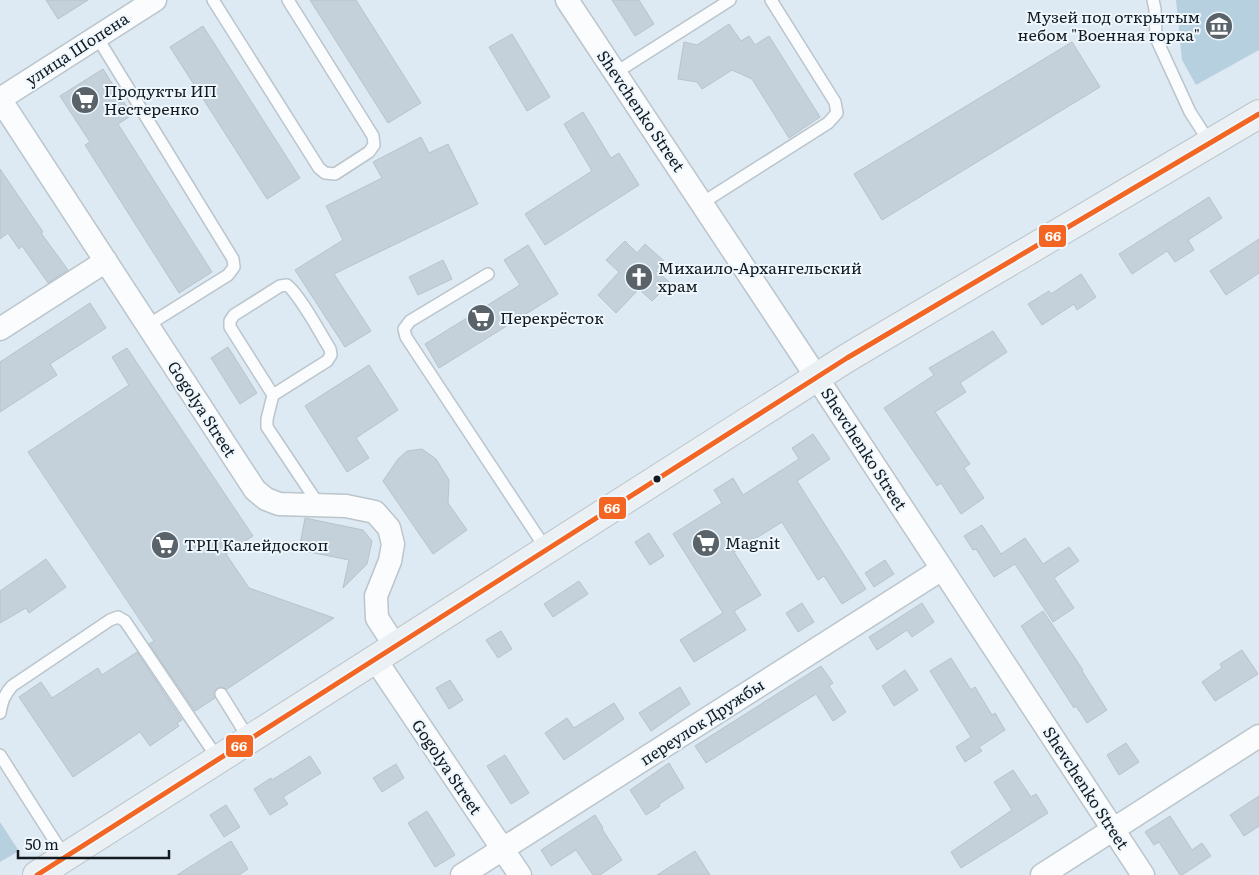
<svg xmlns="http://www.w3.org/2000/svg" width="1259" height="875" viewBox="0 0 1259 875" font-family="Literata,serif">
<rect width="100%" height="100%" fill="#ddeaf3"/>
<!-- green -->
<path fill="#b7d0df" d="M1176,0H1259V50L1196,85L1182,60Z
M0,822L19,851L0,862Z"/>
<!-- building -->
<path fill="#c5d1da" stroke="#b8c2c9" d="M46,0H88L58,19Z
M310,0H356L421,103L388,123Z
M612,0H639L654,24L635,36Z
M729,24L741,41L749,36L755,45L769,36L820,117L789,138L752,79L732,70L702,89L697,82L678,79L684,42L697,45Z
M203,26L300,178L267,199L170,47Z
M512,34L550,97L527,111L489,47Z
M1072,42L1100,87L882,220L854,174Z
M103,69L132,115L118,124L212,272L179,293L85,145L90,142L60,96Z
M583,112L611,158L619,153L639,185L545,245L525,214L592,171L564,124Z
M421,137L429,153L448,144L478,204L334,274L371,331L345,347L295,270L343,240L326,206L382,178L373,162Z
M0,169L43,232L41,233L68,270L48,283L22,246L19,249L8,233L0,239Z
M1209,197L1222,218L1188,240L1194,250L1175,262L1167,251L1132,274L1119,254Z
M1259,239V273L1226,295L1210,271Z
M625,241L637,253L645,244L664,261L656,270L670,283L652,301L639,289L616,313L598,295L619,272L606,260Z
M528,245L558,294L439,368L425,344L520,285L504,260Z
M443,260L452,279L418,295L409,277Z
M1081,274L1096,297L1077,310L1074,304L1042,325L1028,304L1049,291L1051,294Z
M90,303L106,328L50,364L57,375L0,412V362Z
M993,331L1007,352L960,383L966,392L935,412L970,464L964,468L984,498L961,514L941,483L937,486L884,408L934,375L929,368Z
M228,347L257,393L240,404L211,358Z
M127,348L253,536L226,554L249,588L334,618L227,689L221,687L217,688L214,694L215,698L195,711L149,644L154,641L28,452L129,385L112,357Z
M369,365L398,410L356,438L369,458L347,472L305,406Z
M813,434L830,459L797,481L866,589L842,604L824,576L818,580L782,522L734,552L761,595L734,611L746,630L694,662L680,640L723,613L673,534L722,503L714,490L733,478L743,495L799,459L792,448Z
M422,449L436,459L449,480L448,503L467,530L433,554L383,481L398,459L407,451Z
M305,518L363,530L372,541L367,564L343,588L349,560L299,550Z
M982,525L1001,554L1025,538L1043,564L1069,547L1079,561L1054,578L1074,608L1053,622L1015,564L994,577L976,549L973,550L964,536Z
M649,533L664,556L650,565L635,542Z
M46,559L66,587L29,613L26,608L0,623V591Z
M885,560L894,574L874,587L865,573Z
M579,581L588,594L553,617L544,604Z
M802,603L814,622L798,632L786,613Z
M922,603L934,622L912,637L907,630L877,650L869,637Z
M1043,611L1083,670L1082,671L1107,710L1087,723L1076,706L1074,708L1021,626Z
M501,631L512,649L498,658L486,640Z
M1242,650L1258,674L1215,701L1202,682L1222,668L1220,664Z
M137,652L182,720L177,723L179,726L150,746L140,732L73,777L19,697L41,682L52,698L98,668L102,675Z
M951,658L971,690L975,687L992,715L995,713L1005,730L979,747L982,751L965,762L956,747L971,737L930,671Z
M821,666L833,683L829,686L846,712L833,721L816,694L706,763L695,746Z
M905,670L918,690L894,706L882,686Z
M450,680L463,700L449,709L436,688Z
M680,687L690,704L651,731L639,713Z
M614,703L624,719L564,760L545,733L567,718L574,728Z
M1126,743L1139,762L1119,775L1107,755Z
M505,755L529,793L511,804L487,766Z
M310,756L321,773L283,797L288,804L270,815L254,789L271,778L272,780Z
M669,763L684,788L659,804L660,806L646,815L630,790Z
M396,764L404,778L382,792L373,778Z
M1013,770L1031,797L1036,794L1048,813L961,868L951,852L1012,810L994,782Z
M1259,796V826L1244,836L1230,815Z
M226,805L240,827L224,837L210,815Z
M427,811L455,855L435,867L408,823Z
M595,815L603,828L602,829L622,860L600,875H593L576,850L551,866L541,850Z
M1170,816L1192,850L1202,843L1211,856L1182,875H1180L1159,842L1154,845L1145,832Z
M231,841L248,869L239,875H177Z
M695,851L710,875H657Z"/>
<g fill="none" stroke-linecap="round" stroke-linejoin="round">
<defs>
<path id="lane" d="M213,0L319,168L325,173L335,174L369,152L374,145L373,136L288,0
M1153,0L1155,9L1156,38L1190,112L1210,143
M97,37L233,259L234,267L228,275L148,325
M615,73L730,0
M702,203L828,123L837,113L835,102L771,0
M488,274L410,321L404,329L406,337L546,549
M273,395L230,327V321L234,315L280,286L287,285C300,295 320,333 330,349L331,355L327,361L273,395L267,419V427L319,505
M221,694L249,739
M0,713C2,702 4,695 12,686L110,620L118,617L125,621L218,759
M0,755L65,857"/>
<path id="street" d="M567,0L798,349L1143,875
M0,99L255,490L266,499L279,504L346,506L375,512L389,528L393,544L390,561L376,596L377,618L395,646
M0,99L155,0
M0,329L106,261
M375,659L520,875
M462,875L942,569
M1042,875L1259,736"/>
<path id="secondary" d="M37,875L847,358L1259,114"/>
</defs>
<!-- lane casing -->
<use href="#lane" stroke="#bbc5cb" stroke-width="14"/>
<!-- street casing -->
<use href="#street" stroke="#bbc5cb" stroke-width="25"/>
<!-- secondary casing -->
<use href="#secondary" stroke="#bbc5cb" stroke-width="30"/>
<!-- lane -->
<use href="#lane" stroke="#fafcfd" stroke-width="11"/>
<!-- street -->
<use href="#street" stroke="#fafcfd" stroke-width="22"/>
<!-- secondary -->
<use href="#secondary" stroke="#eaf0f3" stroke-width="28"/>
<defs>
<path id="bus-1" d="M37,875L847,358L1259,114"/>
</defs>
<!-- bus-1 casing -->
<use href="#bus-1" stroke="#eef7fd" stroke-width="9"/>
<!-- bus-1 -->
<use href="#bus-1" stroke="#f26522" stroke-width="5"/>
</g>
<!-- icons -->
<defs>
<symbol id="museum-disc" viewBox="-11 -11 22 22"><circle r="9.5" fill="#5a636a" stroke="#eef7fd"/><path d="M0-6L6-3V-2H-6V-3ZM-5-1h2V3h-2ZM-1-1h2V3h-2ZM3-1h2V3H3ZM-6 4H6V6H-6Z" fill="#fff"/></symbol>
<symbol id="supermarket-disc" viewBox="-11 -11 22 22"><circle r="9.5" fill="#5a636a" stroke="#eef7fd"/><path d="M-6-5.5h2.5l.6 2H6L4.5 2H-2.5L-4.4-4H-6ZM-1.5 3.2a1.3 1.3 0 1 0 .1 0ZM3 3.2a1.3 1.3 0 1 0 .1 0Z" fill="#fff"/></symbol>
<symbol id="church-disc" viewBox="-11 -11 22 22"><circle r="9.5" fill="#5a636a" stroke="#eef7fd"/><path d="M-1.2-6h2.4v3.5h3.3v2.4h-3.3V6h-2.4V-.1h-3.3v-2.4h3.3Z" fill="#fff"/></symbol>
</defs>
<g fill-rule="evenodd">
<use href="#museum-disc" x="1203" y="10" width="32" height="32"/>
<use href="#supermarket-disc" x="69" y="84" width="32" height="32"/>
<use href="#church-disc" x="623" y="261" width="32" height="32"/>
<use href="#supermarket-disc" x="465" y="302" width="32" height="32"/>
<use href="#supermarket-disc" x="690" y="527" width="32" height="32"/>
<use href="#supermarket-disc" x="149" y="529" width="32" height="32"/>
</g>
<!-- markers -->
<circle fill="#131b20" stroke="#eef7fd" stroke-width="2" cx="657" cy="479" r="4.5"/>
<g text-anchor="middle" stroke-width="4" stroke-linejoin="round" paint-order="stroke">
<!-- poi labels -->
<g font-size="16" fill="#131b20" stroke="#eef7fd" text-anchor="start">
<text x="1200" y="23" text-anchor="end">Музей под открытым<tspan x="1200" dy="18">небом "Военная горка"</tspan></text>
<text x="104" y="97">Продукты ИП<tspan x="104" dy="18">Нестеренко</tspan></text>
<text x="658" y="274">Михаило-Архангельский<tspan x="658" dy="18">храм</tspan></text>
<text x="500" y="324">Перекрёсток</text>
<text x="725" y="549">Magnit</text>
<text x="184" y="551">ТРЦ Калейдоскоп</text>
</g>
<!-- street labels -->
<g font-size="16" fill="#131b20" stroke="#eef7fd">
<text transform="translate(77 49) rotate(-33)" y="6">улица Шопена</text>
<text transform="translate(641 111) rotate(56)" y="6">Shevchenko Street</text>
<text transform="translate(202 409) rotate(57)" y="6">Gogolya Street</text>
<text transform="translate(864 449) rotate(57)" y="6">Shevchenko Street</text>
<text transform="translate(702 722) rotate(-33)" y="6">переулок Дружбы</text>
<text transform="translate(447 767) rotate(56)" y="6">Gogolya Street</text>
<text transform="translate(1086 788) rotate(57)" y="6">Shevchenko Street</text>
</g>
</g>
<g stroke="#eef7fd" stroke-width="2">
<rect x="1038" y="224" width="29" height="24" rx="5" fill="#f26522"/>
<rect x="598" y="496" width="29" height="24" rx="5" fill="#f26522"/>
<rect x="225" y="734" width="29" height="24" rx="5" fill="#f26522"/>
</g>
<g font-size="14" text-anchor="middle" font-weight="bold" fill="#fff">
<text x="1053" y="241">66</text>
<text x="612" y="513">66</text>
<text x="239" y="751">66</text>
</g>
<!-- scale -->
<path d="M18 850v8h151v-8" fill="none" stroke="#131b20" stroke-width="2.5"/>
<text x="25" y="850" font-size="15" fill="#131b20" stroke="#eef7fd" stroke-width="4" paint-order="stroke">50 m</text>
</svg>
